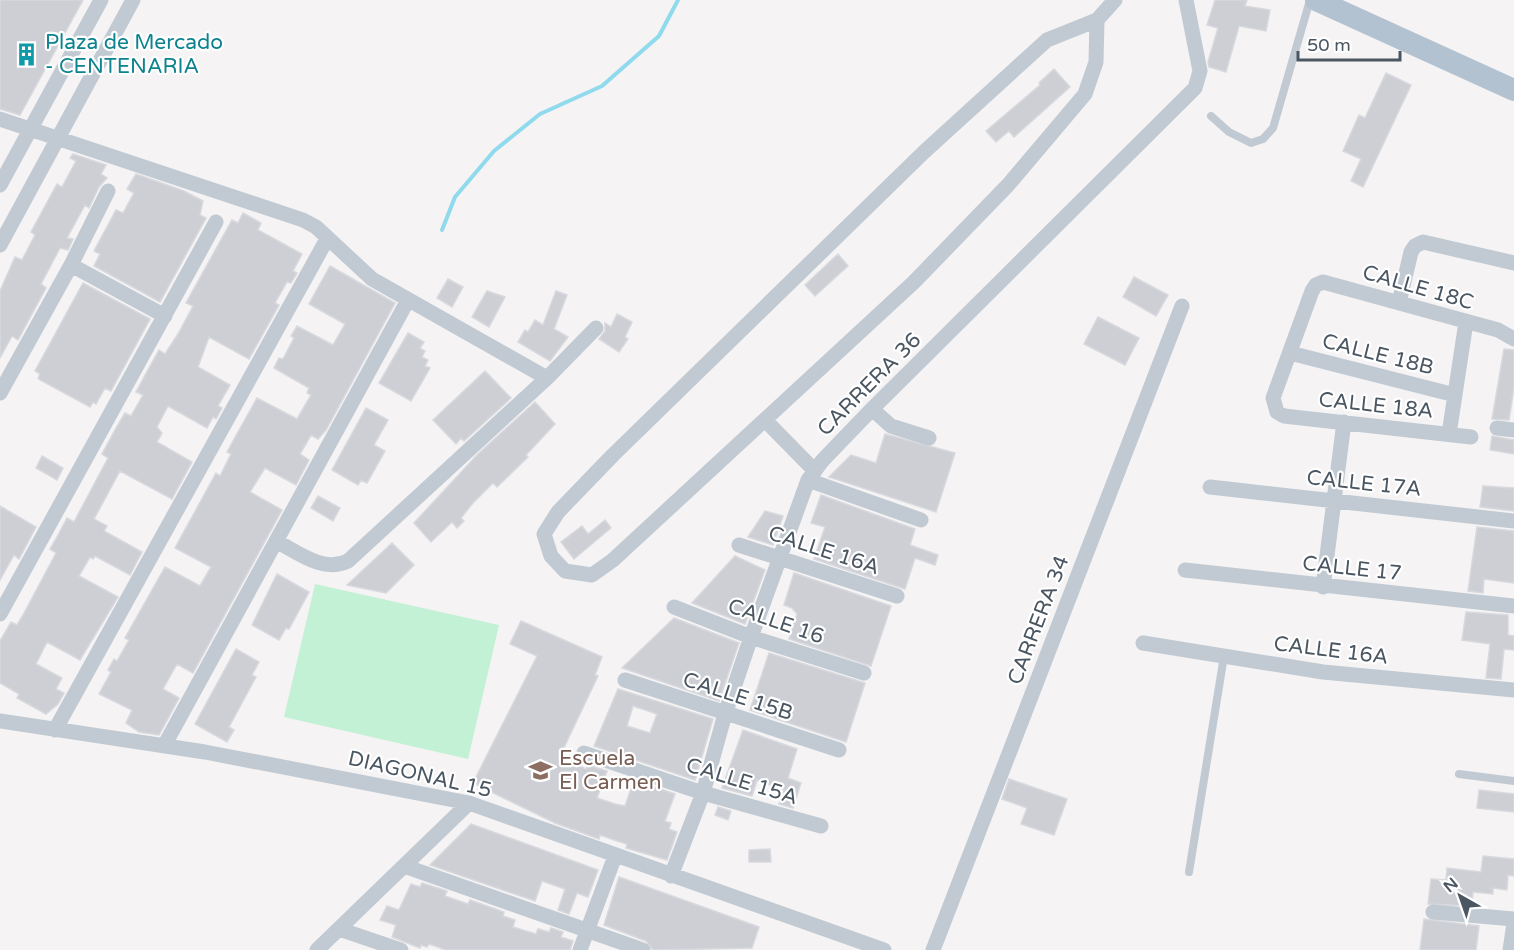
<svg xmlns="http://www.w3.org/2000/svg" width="1514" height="950" viewBox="0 0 1514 950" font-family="'Varela Round',sans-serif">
<rect width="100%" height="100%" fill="#f5f3f3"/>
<!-- green -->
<path fill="#c3f1d5" d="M315,584L499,625L468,759L284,717Z"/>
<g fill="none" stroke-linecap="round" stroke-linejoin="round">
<!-- stream -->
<path stroke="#90daee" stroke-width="4" d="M442,230L455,197L494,151L540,114L602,86L659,36L678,0"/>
</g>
<!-- building -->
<path fill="#cdcfd5" stroke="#d7d9de" stroke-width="1.5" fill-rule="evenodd" d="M0,0H83L20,115L0,109Z
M1215,0H1247L1245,6L1270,10L1266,31L1239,26L1226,72L1209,67L1208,62L1218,28L1207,25Z
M1054,69L1070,87L1014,137L1009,131L996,142L986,131L1040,85L1039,83Z
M1386,73L1411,85L1363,187L1351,181L1361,159L1343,151L1359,115L1365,118Z
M73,154L106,165L101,174L107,178L99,187L89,208L85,205L67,238L73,239L68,250L60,248L41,284L46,288L18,340L12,336L0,358V291L15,257L22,260L35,235L31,232L57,184L62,187L76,161L70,158Z
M136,174L184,191L203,201L200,215L206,218L160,302L94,266L100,254L94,251L116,210L123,213L134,193L127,189Z
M243,213L261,223L258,230L302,254L293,271L297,273L291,283L287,282L275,303L279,305L249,359L209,337L198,367L230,385L218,406L222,408L216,419L213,417L207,428L168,406L157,427L162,433L157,442L192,462L172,499L120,471L94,519L107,526L104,531L142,552L130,575L95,556L93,559L90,557L79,576L118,597L80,660L47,642L36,664L62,678L56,689L64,693L58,704L46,714L17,698L19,694L0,683V641L11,622L17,625L23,615L56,553L50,549L57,537L67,518L74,522L108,458L102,454L116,428L125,413L131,416L143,395L136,392L149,368L159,350L165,354L178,334L193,306L186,303L232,220L238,223Z
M838,254L848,266L815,296L805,285Z
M330,266L395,303L326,430L318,439L311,435L300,454L309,460L296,485L265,468L250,492L282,510L193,673L177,664L163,689L179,698L159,735L139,732L126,723L132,710L99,694L111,672L108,670L114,659L117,661L129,640L125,638L165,567L200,586L211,567L175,548L216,473L220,476L231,454L227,452L257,398L297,419L311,395L307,393L309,388L274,368L279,358L283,359L294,338L291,336L297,326L333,345L345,324L309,304Z
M1134,277L1168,295L1156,316L1123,297Z
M448,279L463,287L452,307L437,298Z
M83,283L150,319L111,391L105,388L96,404L93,402L90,407L40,380L38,378L40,374L35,371Z
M487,291L505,297L489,327L472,317Z
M556,291L567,295L554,329L568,337L550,361L518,342L525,330L528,332L535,320L543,325Z
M617,314L632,322L625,337L628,339L619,352L599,339L605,331V323L611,327Z
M1098,317L1139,338L1125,365L1084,344Z
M408,333L424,342L420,348L425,351L422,357L428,360L425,366L430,368L411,401L379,383Z
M1504,349L1514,350V387L1509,420L1492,419Z
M485,371L511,398L464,441L461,438L456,444L433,420Z
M535,402L555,424L526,455L528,457L497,487L493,483L473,503L461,518L464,521L457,528L452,522L431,542L414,523L477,455Z
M366,408L388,420L374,445L385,451L367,483L361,480L358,485L332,470Z
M885,434L955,453L936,512L829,477L851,455L876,463Z
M1492,436L1514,440V454L1490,450Z
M42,456L63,468L57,480L36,468Z
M1483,486L1514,488V511L1480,507Z
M821,495L915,529L910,545L938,555L935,565L915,558L905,589L814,559L825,527L811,523Z
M318,496L340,508L333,521L311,508Z
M0,506L36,527L19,559L14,555L0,580Z
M765,511L783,516L773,545L748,537Z
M605,520L611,528L574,559L561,542L582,526L588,534Z
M1477,527L1514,531V583L1484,579L1483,593L1468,591Z
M392,543L414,565L386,593L347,585Z
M735,556L765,570L745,624L692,603Z
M794,573L891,606L871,666L789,639L797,614L792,608L784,605Z
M277,574L309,592L289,629L286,628L279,640L252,625Z
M1466,612L1508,615V635L1514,636V650L1504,649L1501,679L1486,678L1490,644L1462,640Z
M674,618L739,643L719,701L622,668Z
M521,621L602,657L595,675L598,676L560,756L586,769L588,765L607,771L597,798L615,804L625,806L634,780L675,794L665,821L671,823L669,829L677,832L667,860L626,848L627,844L617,841L600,835L599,839L555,823L473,783L537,656L510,644Z
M236,649L259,662L252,675L256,677L229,727L234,730L227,742L195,724Z
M769,653L865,683L846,742L750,710Z
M618,689L713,719L695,780L594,746ZM633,706L657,714L650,733L627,726Z
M743,730L797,749L788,778L801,783L793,808L779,804L784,790L757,780L752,796L722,788Z
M1009,779L1067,799L1054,835L1021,824L1027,808L1002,799Z
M1479,790L1514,794V812L1477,808Z
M718,807L731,811L728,820L715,815Z
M471,824L598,870L588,897L577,893L569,914L558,910L565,889L542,881L535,901L430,865Z
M770,849L771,862H749V850Z
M1483,856L1514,859V876L1508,875L1507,890L1493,888V894L1473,892L1472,906L1428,904L1431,879L1446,880L1447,868L1481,872Z
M619,877L759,927L752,948L653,950L646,941L604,925Z
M422,883L447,891L445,896L468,904L470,900L504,912L503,916L515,920L513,927L536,934L538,929L549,932L551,928L563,932L561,937L573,941L570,950H446L429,944L427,947L421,945L420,948L392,937L396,925L380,920L387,906L399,910L411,884L420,887Z
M1424,919L1479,926L1476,950H1420Z"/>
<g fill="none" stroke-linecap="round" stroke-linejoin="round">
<!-- service -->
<path stroke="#c1cad2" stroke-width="8" d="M1211,116L1229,132L1251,143L1263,139L1273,128L1310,0
M1459,774L1514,781
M1189,872L1224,656"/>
<!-- minor -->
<path stroke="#c1cad2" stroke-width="15" d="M1097,20L1096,62L1085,94L1008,185L914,282L613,560L592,575L565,571L551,556L544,534L558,512L612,456L924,152L1047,40L1097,20L1115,0
M0,119L303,220L316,227L372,279L547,378
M0,185L101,0
M108,191L71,265L165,316
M0,245L133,0
M1399,303L1411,252L1415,246L1423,242L1514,263
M1290,353L1455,395
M0,393L71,265
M872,409L891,426L929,438
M765,420L815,471
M1497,428L1514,430
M1449,434L1466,322
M1471,437L1284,416L1277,412L1273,398L1312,291L1316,285L1323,282L1498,330L1514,339
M808,480L921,520
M1210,487L1514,521
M276,541C299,553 323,573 348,561L547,378L596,328
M739,545L897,596
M1185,570L1514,606
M1323,587L1344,422
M674,607L751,637L864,673
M0,614L216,222
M1143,643L1323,672L1514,690
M625,680L839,750
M0,721L205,752L469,803L884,950
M55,730L327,239
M164,746L408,300
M584,753L703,793L821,826
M404,866L643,950
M671,876L703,793L725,714L751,637L808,480L822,461L872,409L1195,88L1200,71L1186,0
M1433,912L1514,919
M339,929L401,950
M317,950L469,803
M580,950L615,856
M933,950L1182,306
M1510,950L1514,923"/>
<!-- primary -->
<path stroke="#b3c2d1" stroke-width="22" d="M1316,0L1514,90"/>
</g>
<!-- icons -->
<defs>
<symbol id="building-bare" viewBox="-9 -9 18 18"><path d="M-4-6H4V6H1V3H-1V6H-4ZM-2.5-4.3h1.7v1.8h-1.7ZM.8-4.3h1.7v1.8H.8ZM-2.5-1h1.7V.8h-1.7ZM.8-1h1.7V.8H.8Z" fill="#0f9aa8" stroke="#fff" stroke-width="2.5" paint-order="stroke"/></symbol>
<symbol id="school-bare" viewBox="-9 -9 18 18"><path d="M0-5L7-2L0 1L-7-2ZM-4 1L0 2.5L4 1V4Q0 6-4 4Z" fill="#8d6e63" stroke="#fff" stroke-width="2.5" paint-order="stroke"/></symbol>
</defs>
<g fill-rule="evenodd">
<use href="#building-bare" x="10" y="38" width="33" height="33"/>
<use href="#school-bare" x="524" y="754" width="33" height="33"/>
</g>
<g text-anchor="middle" stroke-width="4.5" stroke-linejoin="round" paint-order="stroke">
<!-- culture labels -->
<g font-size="21" fill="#0d838f" stroke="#fff" text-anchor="start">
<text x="45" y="49">Plaza de Mercado<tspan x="45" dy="24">- CENTENARIA</tspan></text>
</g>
<!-- street labels -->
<g font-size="21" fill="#4a5661" stroke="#fff">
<text transform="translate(1418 287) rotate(16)" y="7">CALLE 18C</text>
<text transform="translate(1378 354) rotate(14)" y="7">CALLE 18B</text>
<text transform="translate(869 384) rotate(-45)" y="7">CARRERA 36</text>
<text transform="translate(1376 405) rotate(6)" y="7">CALLE 18A</text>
<text transform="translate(1364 483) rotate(6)" y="7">CALLE 17A</text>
<text transform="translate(824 550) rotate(18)" y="7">CALLE 16A</text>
<text transform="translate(1352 568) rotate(6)" y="7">CALLE 17</text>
<text transform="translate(1038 620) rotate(-69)" y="7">CARRERA 34</text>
<text transform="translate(776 621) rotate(19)" y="7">CALLE 16</text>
<text transform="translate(1331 650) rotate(7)" y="7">CALLE 16A</text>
<text transform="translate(738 696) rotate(18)" y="7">CALLE 15B</text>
<text transform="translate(420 774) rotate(13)" y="7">DIAGONAL 15</text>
<text transform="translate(742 781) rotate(17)" y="7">CALLE 15A</text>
</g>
<!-- education labels -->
<g font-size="21" fill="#785e54" stroke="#fff" text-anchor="start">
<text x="559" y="765">Escuela<tspan x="559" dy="24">El Carmen</tspan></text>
</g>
</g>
<!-- north arrow -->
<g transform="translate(1460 896) rotate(320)" stroke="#ffffff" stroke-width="4.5" paint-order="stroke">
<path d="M0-4.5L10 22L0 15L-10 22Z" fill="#4a5661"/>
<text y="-9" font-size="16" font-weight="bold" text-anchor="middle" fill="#4a5661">N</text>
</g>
<!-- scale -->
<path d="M1298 51v9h102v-9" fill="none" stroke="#4a5661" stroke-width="3"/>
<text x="1307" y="51" font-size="18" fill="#4a5661" stroke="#ffffff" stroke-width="4.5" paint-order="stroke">50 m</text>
</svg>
